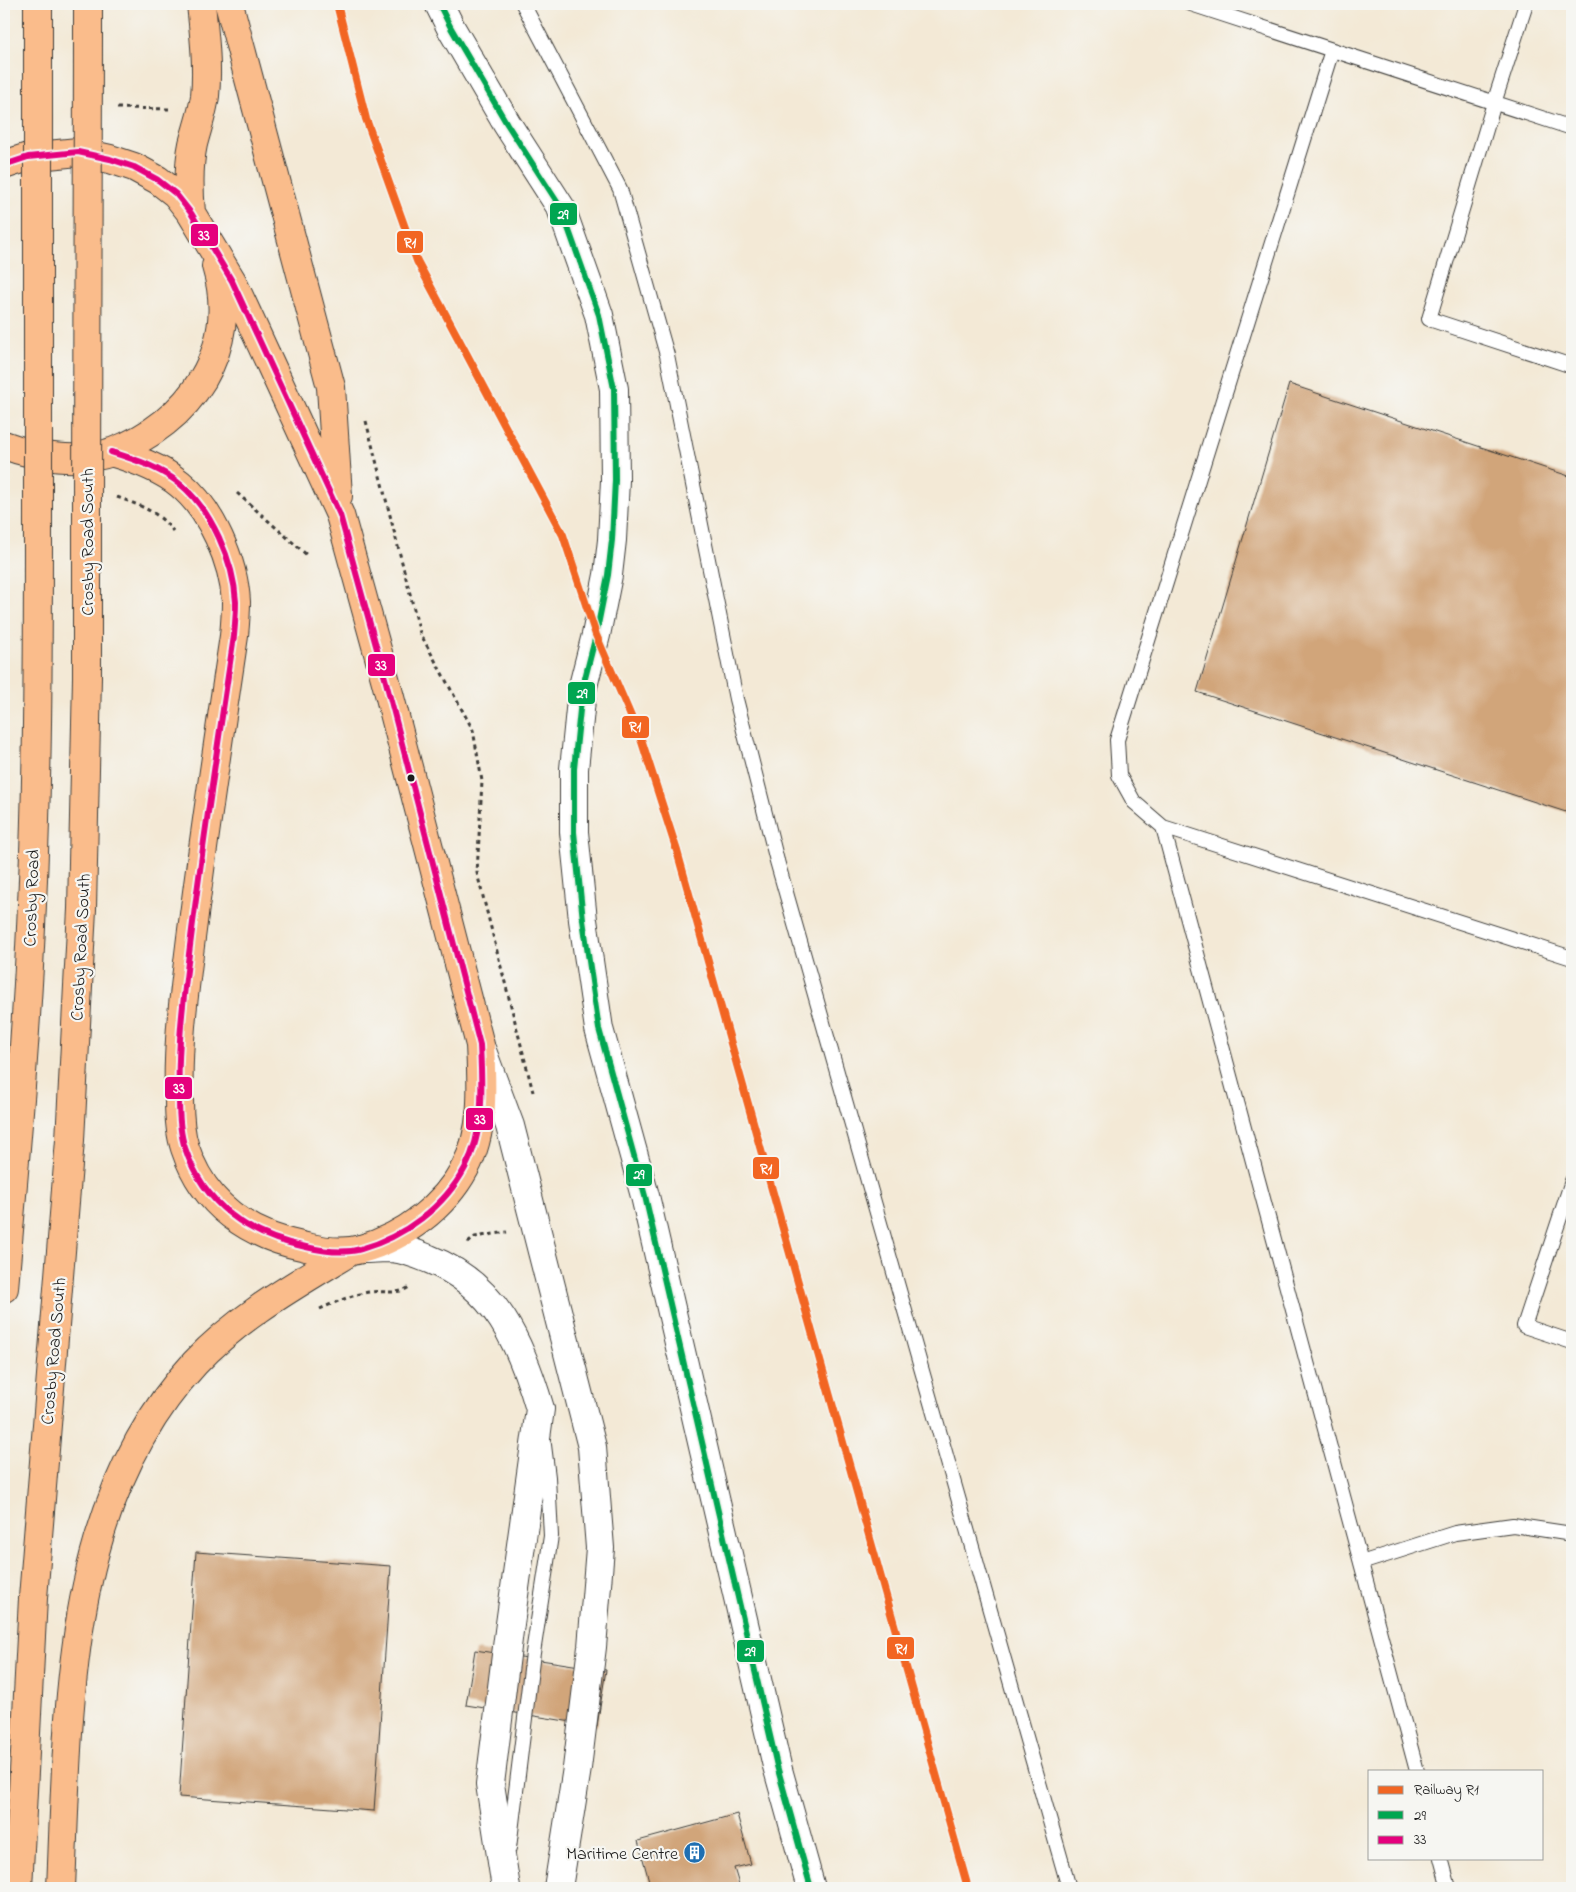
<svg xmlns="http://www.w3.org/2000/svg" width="1576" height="1892" viewBox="0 0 1576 1892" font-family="'Indie Flower',sans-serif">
<rect width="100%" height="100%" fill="#f6f6f2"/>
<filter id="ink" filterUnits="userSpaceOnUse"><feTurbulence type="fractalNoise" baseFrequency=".02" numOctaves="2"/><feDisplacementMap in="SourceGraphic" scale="10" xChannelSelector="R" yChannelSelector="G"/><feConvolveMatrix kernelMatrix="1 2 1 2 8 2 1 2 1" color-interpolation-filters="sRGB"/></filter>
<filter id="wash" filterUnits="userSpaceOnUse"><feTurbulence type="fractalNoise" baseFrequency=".0096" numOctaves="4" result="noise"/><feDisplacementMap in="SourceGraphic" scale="20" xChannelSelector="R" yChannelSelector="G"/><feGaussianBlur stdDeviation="1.12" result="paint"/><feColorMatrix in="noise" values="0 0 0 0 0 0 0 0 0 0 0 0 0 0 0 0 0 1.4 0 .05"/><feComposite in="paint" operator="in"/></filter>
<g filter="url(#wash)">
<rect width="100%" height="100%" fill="#f3e9d6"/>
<g id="blocks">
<!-- building -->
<path fill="#d1a57a" d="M1289,384L1572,477V814L1197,692Z
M196,1552L391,1566L374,1811L179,1797Z
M475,1650L606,1670L597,1726L466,1705Z
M737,1814L751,1864L734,1868L740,1888H651L638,1841Z"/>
</g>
</g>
<g filter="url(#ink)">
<use href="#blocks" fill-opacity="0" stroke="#3c3b38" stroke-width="1"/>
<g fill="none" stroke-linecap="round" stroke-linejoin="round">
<defs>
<path id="lane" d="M523,4L620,189L667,355L736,699L777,861L1069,1888
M1191,4L1572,128
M1526,4L1494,103L1429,319L1572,366
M1332,50L1117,740L1119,775L1134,802L1163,827L1417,1771
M1163,827L1572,958
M1572,1181L1524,1326L1572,1342
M1361,1563L1455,1533L1513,1525L1572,1534
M509,1848L533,1653L551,1536L548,1477L544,1445
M1441,1858L1449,1888"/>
<path id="street" d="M439,4L451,28L507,124L561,208L599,315L614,389L615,480L612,540L608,575L596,635L582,690L574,769V832L583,920L599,1029L645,1196L777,1766L811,1888
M482,1051L510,1126L592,1447L600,1548L592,1647L577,1768L558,1888
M361,1249C371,1249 382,1248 392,1248C404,1249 417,1254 429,1259C496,1285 521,1344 540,1409L509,1631L490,1784L506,1888"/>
<path id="highway" d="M38,4V33
M88,4V34
M229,4L331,387L338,496
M4,165L28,157L78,152L110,159L134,167L158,180L176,194L191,213L232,281L340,515L386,682L480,1045C482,1085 485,1131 465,1168C444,1207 404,1237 361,1249C344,1254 323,1251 306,1247C249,1236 204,1205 185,1148C180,1133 179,1115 179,1099C177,1050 183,1002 189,954C202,848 218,742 234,636C235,625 236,613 236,602C234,562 211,509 180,484C161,468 135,459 111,452
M191,213C189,190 188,167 193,144C197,128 203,112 205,96C208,65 204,34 201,4
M4,445C36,457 79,464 112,452C190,423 241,349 216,266
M4,1288C15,1160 27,1032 32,904C38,771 38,639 38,507
M18,1888L33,1598L70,1140L82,909L87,677V505
M61,1888C69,1709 64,1504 195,1363C239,1316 297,1284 351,1251"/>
</defs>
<!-- lane casing -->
<use href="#lane" stroke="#3c3b38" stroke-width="16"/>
<!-- street casing -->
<use href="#street" stroke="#3c3b38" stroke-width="30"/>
<!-- highway casing -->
<use href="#highway" stroke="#3c3b38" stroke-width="30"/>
<!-- path -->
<path stroke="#3c3b38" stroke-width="3" stroke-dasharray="4 4" stroke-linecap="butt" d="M117,108L171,109
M366,421L420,633L473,730L482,781L477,873L533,1092
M237,493L308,556
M117,497C139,505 159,512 173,531
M468,1243L475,1237L507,1232
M320,1309C335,1302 352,1295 369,1292C385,1290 397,1296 411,1286"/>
<!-- lane -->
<use href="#lane" stroke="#fff" stroke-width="14"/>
<!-- street -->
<use href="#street" stroke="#fff" stroke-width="28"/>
<!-- highway -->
<use href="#highway" stroke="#fabc8b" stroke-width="28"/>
<defs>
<path id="highway-bridge" d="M87,505L88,34
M38,507V33"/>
</defs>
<!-- highway-bridge casing -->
<use href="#highway-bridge" stroke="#3c3b38" stroke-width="30" stroke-linecap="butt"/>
<!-- highway-bridge -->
<use href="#highway-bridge" stroke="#fabc8b" stroke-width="28"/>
<defs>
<path id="bus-1" d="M439,4L451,28L507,124L561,208L599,315L614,389L615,480L612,540L608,575L596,635L582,690L574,769V832L583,920L599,1029L645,1196L777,1766L811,1888"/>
<path id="bus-2" d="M4,165L28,157L78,152L110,159L134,167L158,180L176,194L191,213L232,281L340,515L386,682L480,1045C482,1085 485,1131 465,1168C444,1207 404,1237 361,1249C344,1254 323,1251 306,1247C249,1236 204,1205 185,1148C180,1133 179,1115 179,1099C177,1050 183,1002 189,954C202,848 218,742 234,636C235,625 236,613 236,602C234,562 211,509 180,484C161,468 135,459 111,452"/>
</defs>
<!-- bus-1 casing -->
<use href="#bus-1" stroke="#f6f6f2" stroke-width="10"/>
<!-- bus-2 casing -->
<use href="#bus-2" stroke="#f6f6f2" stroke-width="10"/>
<!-- bus-1 -->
<use href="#bus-1" stroke="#00a651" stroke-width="6"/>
<!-- bus-2 -->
<use href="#bus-2" stroke="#e5007d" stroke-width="6"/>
<defs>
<path id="rail-1" d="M337,4L366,119L417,261L563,535L596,635L642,742L677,851L968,1888"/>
</defs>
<!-- rail-1 casing -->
<use href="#rail-1" stroke="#f6f6f2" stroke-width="11"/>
<!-- rail-1 -->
<use href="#rail-1" stroke="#f26522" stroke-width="8"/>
</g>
</g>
<!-- icons -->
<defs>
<symbol id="building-disc" viewBox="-11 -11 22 22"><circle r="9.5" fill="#1f6fb2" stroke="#f6f6f2"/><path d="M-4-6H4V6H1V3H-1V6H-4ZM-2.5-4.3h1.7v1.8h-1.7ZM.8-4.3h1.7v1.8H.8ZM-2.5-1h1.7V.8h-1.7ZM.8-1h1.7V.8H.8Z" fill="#fff"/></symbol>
</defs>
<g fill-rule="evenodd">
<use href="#building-disc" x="682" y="1840" width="25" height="25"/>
</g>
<!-- markers -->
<circle fill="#1c1c1c" stroke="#f6f6f2" stroke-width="2" cx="411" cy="778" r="4.5"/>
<g text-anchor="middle" stroke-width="4.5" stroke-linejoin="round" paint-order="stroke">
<!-- street labels -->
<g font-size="18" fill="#1c1c1c" stroke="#f6f6f2">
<text transform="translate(87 542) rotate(-90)" y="6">Crosby Road South</text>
<text transform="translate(31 898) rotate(-88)" y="6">Crosby Road</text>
<text transform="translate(80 947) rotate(-87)" y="6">Crosby Road South</text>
<text transform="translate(53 1351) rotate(-85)" y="6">Crosby Road South</text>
</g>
<!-- poi labels -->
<g font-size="18" fill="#1c1c1c" stroke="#f6f6f2" text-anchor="end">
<text x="678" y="1859">Maritime Centre</text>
</g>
</g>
<g stroke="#f6f6f2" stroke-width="2">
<rect x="549" y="202" width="29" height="24" rx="5" fill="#00a651"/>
<rect x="190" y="223" width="29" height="24" rx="5" fill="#e5007d"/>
<rect x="396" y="230" width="28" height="24" rx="5" fill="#f26522"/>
<rect x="367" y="653" width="29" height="24" rx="5" fill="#e5007d"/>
<rect x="567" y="681" width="29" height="24" rx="5" fill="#00a651"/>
<rect x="621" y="715" width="29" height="24" rx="5" fill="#f26522"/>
<rect x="164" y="1076" width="29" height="24" rx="5" fill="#e5007d"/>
<rect x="465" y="1107" width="29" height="24" rx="5" fill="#e5007d"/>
<rect x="752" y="1156" width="28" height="24" rx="5" fill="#f26522"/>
<rect x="625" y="1163" width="28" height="24" rx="5" fill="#00a651"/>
<rect x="886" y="1636" width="29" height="24" rx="5" fill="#f26522"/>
<rect x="736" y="1639" width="29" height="24" rx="5" fill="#00a651"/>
</g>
<g font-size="14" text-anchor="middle" font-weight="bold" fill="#fff">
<text x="563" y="219">29</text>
<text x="204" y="240">33</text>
<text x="410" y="247">R1</text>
<text x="381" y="670">33</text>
<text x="582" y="698">29</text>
<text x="635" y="731">R1</text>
<text x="179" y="1093">33</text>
<text x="480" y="1124">33</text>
<text x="766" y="1173">R1</text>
<text x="639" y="1179">29</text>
<text x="901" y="1653">R1</text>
<text x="750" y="1656">29</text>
</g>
<!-- margin -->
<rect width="1576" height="1892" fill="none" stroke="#f6f6f2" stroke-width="20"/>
<!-- legend -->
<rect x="1368" y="1770" width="175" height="90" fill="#f6f6f2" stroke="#9f9f9c"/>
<rect x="1378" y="1786" width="25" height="8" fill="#f26522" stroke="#9f9f9c"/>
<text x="1414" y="1794" font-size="15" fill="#1c1c1c">Railway R1</text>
<rect x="1378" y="1811" width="25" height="8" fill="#00a651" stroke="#9f9f9c"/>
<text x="1414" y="1820" font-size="15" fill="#1c1c1c">29</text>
<rect x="1378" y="1836" width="25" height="8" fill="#e5007d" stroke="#9f9f9c"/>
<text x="1414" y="1844" font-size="15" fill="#1c1c1c">33</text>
</svg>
